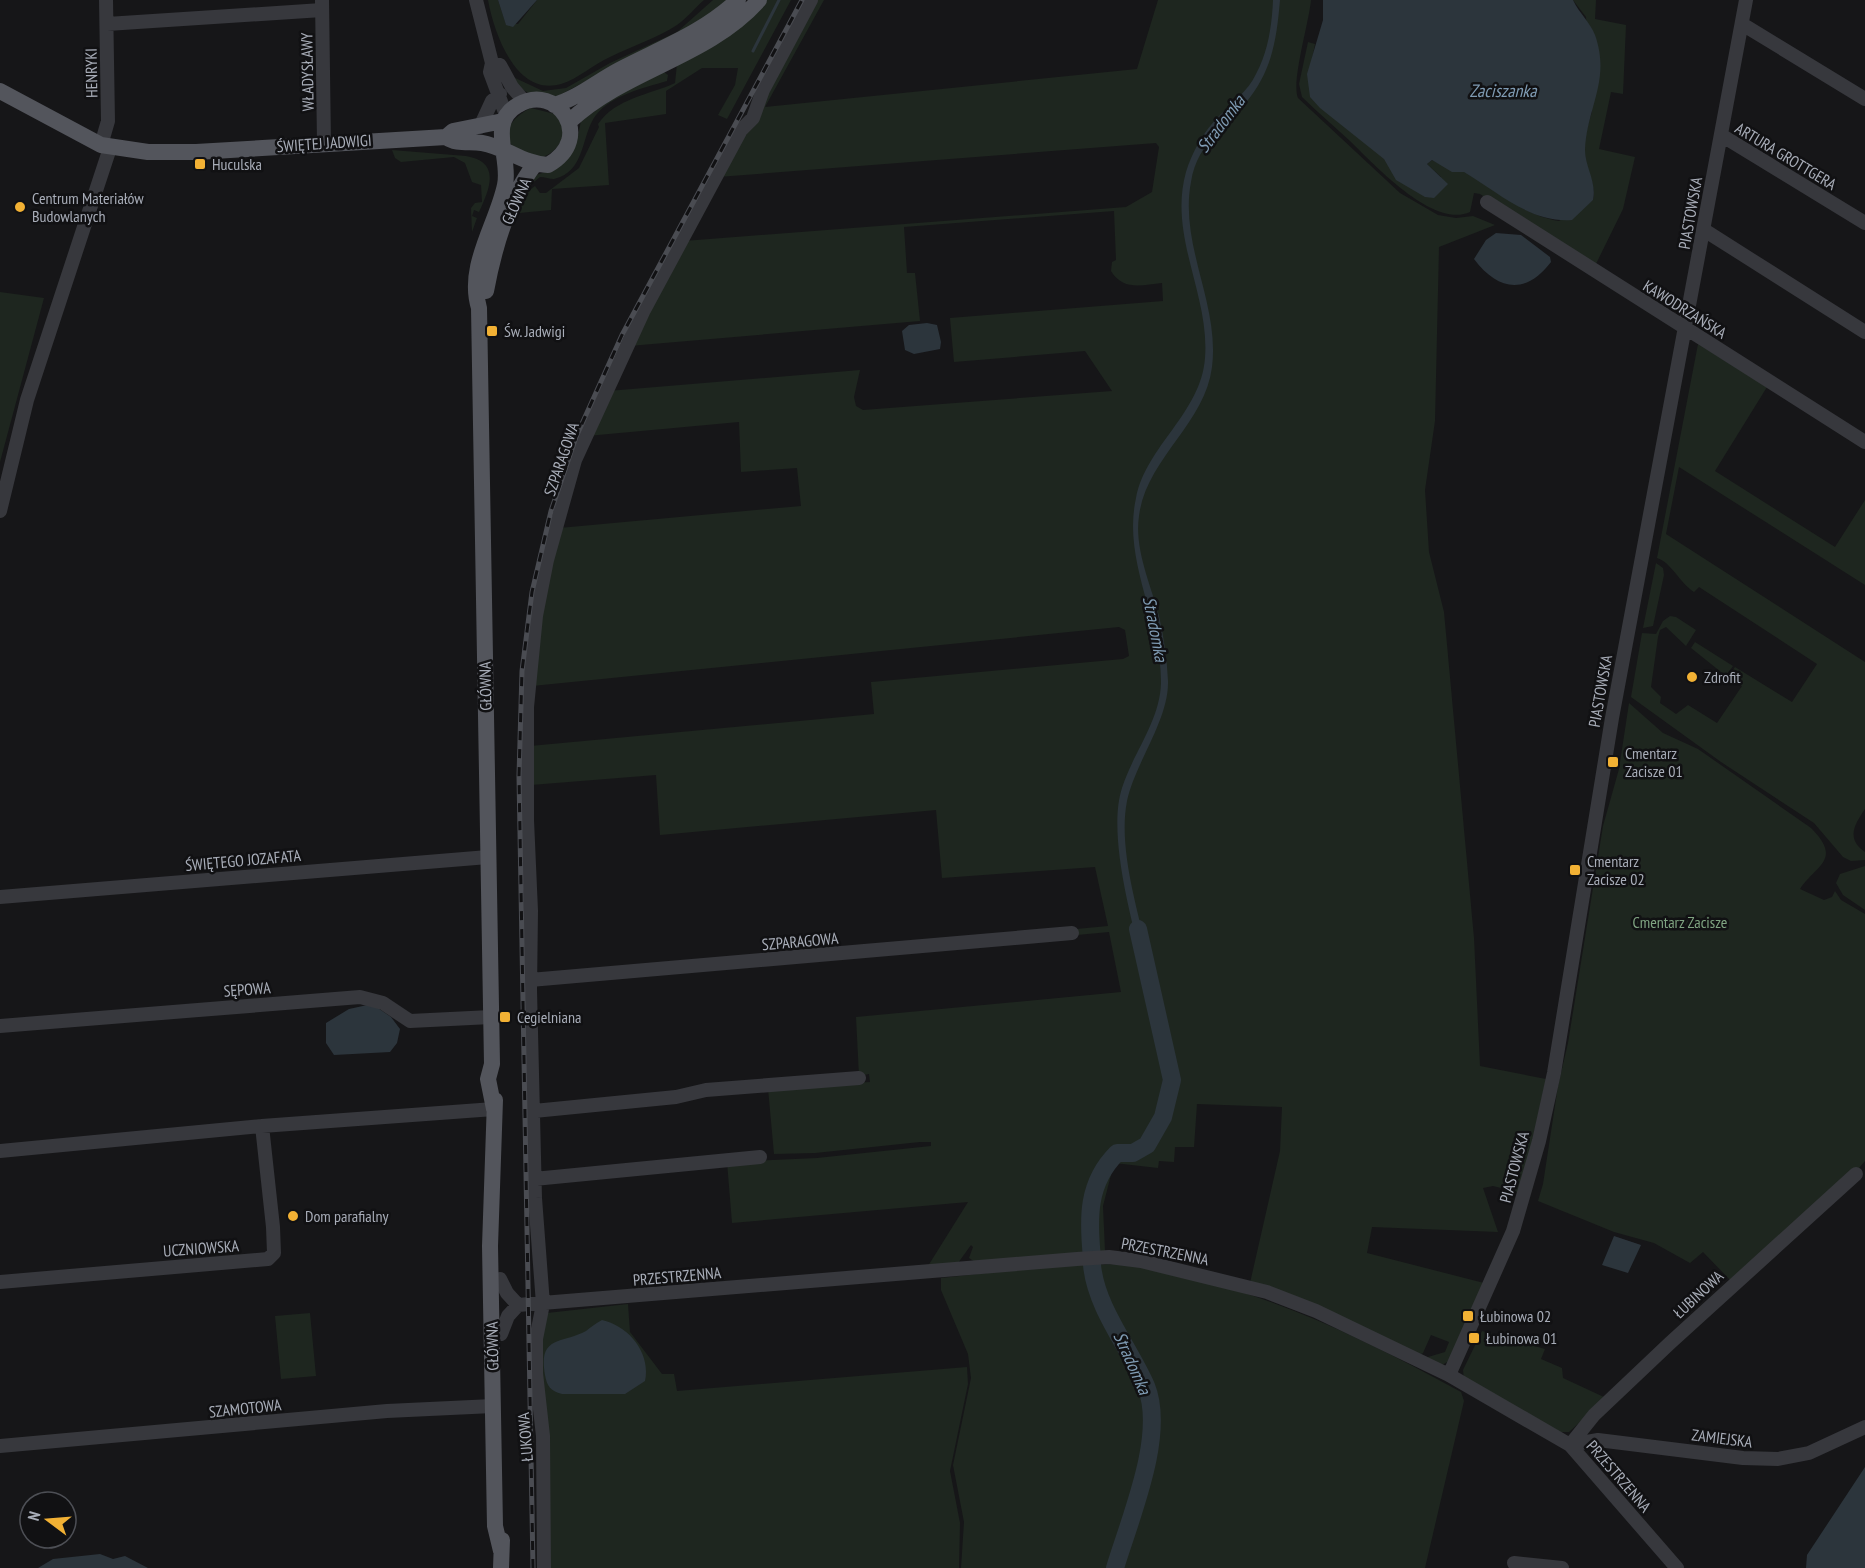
<svg xmlns="http://www.w3.org/2000/svg" width="1865" height="1568" viewBox="0 0 1865 1568" font-family="'PT Sans Narrow',sans-serif">
<rect width="100%" height="100%" fill="#161618"/>
<!-- green -->
<path fill="#1e261f" d="M488,0H498L506,24H518L537,0H704C695,8 687,18 677,25C657,38 632,46 610,57C594,64 578,79 561,84C516,97 494,33 488,0Z
M713,0H731L717,12L556,97C535,94 523,97 513,77L543,91L566,88L610,63L677,32Z
M765,0H791L727,119L718,115L735,85L738,68H702L666,91V114L605,123L609,185L552,189L551,210L519,213L527,192L535,186L540,193H546L579,168L599,127L598,124C616,98 649,95 675,83L677,64Z
M815,0H824L765,107L1137,69L1158,0H1311C1309,23 1291,82 1298,98L1400,193L1438,215L1456,218L1473,216L1495,225L1439,247L1435,421L1425,490L1429,552L1444,612L1474,938L1480,1066L1546,1079L1521,1193L1493,1186L1483,1188L1498,1232L1372,1227L1367,1253L1484,1283L1449,1361L1442,1365L1429,1362L1428,1357L1445,1352L1449,1342L1431,1335L1423,1353L1418,1356L1250,1283L1280,1151L1282,1107L1197,1104L1194,1147H1175L1174,1162L1159,1161L1158,1168L1114,1163L1103,1206L1105,1251L975,1262L969,1258L973,1247L971,1245L958,1263L928,1266L968,1202L732,1223L727,1162L817,1158L931,1146V1142H920L815,1153L774,1154L768,1088L870,1082L869,1074L859,1076L856,1017L1121,992L1109,932L1077,935L1076,929L1108,926L1095,867L942,878L936,810L660,835L656,775L531,785L530,746L874,714L871,682L1123,659L1129,656L1125,630L1119,627L532,686L534,657L559,528L801,506L797,468L741,472L739,422L587,436L608,391L860,370L854,397L856,406L863,410L1112,391L1085,351L954,362L950,318L1163,301L1162,283C1142,285 1123,291 1111,271L1112,262L1116,260L1114,211L904,227L907,273H915L920,321L629,346L684,241L1126,207L1152,192L1159,147L1156,143L718,177Z
M1573,0H1596L1595,19L1626,25L1623,94L1611,92L1599,149L1635,157L1623,209L1594,268L1480,194L1474,193L1470,212C1433,229 1374,164 1350,141C1334,126 1317,112 1302,97L1299,84L1308,42L1315,44L1312,59C1335,93 1356,128 1384,158C1393,169 1394,179 1408,186L1441,177L1427,164L1432,160C1443,167 1456,168 1467,173C1498,189 1523,216 1559,221L1593,200C1596,184 1588,174 1585,159C1583,143 1587,126 1592,112L1586,17Z
M664,72L668,75L667,81C643,88 612,95 596,115C581,134 586,172 554,179C549,179 545,177 540,177L524,190L536,175L551,170L577,140L581,121L626,89Z
M531,108L559,115C570,136 558,153 538,159C531,155 518,151 512,145C498,131 519,113 531,108Z
M392,150L466,156C501,162 490,188 479,212L474,210L472,216L477,218L472,232L471,208L475,203L482,202L481,185L472,182L465,163L454,157L401,162L395,158Z
M0,292L44,298L0,462Z
M1698,344L1767,387L1715,471L1835,547L1865,500V585L1679,467L1666,534L1865,662V809C1854,825 1846,839 1865,852V860L1851,861L1843,857L1814,823L1721,762L1631,697L1642,633L1656,634L1663,621L1670,616L1676,617L1696,630L1686,646L1666,627L1660,630L1658,637L1651,687L1661,697L1660,703L1676,714L1688,705L1717,723L1742,686L1728,677L1735,667L1792,702L1817,664L1699,587L1694,592C1679,582 1671,562 1657,558Z
M1656,563L1663,568L1664,575L1653,626L1643,628Z
M1695,642L1733,666L1726,676L1691,648Z
M1629,703L1663,733L1698,749L1811,828C1843,860 1816,865 1800,889L1824,900L1832,897L1835,891L1841,900L1865,914V1161L1854,1174L1732,1282L1703,1252L1690,1263L1654,1243L1614,1232L1538,1201L1543,1184L1558,1086L1568,1043L1603,826L1619,769Z
M1865,866V910L1843,895L1836,883L1840,874Z
M1120,1264C1247,1282 1350,1331 1461,1392L1464,1401L1425,1568H961L964,1522L953,1465L971,1378L968,1354L941,1290V1278L1052,1266Z
M628,1304L630,1332L662,1374H674L677,1391L967,1367L968,1384L950,1471L960,1523L959,1568H549L538,1350L547,1313Z
M310,1313L316,1376L281,1379L275,1316Z
M1482,1331L1545,1349L1541,1359L1562,1368L1563,1378L1606,1398L1569,1432H1558L1464,1379L1463,1370Z"/>
<!-- water -->
<path fill="#2c353c" d="M498,0H537L513,27L506,25Z
M1273,0H1280C1277,35 1273,67 1251,96C1229,127 1198,139 1191,182C1179,245 1220,304 1212,367C1205,424 1146,459 1139,516C1134,549 1151,585 1159,616C1164,638 1167,659 1168,681C1169,720 1135,763 1127,801C1118,847 1137,907 1147,952L1140,954C1129,910 1108,831 1122,788C1133,753 1160,721 1161,683C1162,620 1122,561 1136,498C1146,446 1201,413 1205,358C1210,295 1168,236 1186,172C1192,152 1204,131 1219,116C1232,103 1248,91 1256,74C1268,52 1272,25 1273,0Z
M1323,0H1573C1579,13 1590,22 1595,35C1611,80 1587,107 1585,150C1585,167 1597,182 1593,200L1572,220C1530,223 1498,192 1464,172H1452L1432,160L1427,164L1448,184L1434,198L1425,197L1396,180L1384,159L1320,108L1310,97L1307,74L1323,20Z
M1496,233L1521,235L1550,257L1551,262C1526,295 1498,291 1474,259L1486,240Z
M927,323L937,325L941,342L940,349L914,354L905,350L902,331L909,325Z
M372,1004L391,1017L400,1029L397,1043L390,1052L334,1055L326,1043V1023L349,1009Z
M1614,1236L1641,1245L1628,1273L1602,1265Z
M602,1320C629,1326 651,1353 645,1381L625,1394H562C550,1391 547,1386 545,1375C538,1335 562,1344 586,1331C591,1327 596,1323 602,1320Z
M1865,1467V1568H1806L1807,1555Z
M100,1554L113,1559L125,1556L148,1568H38L53,1559Z"/>
<g fill="none" stroke-linecap="round" stroke-linejoin="round">
<!-- stream -->
<path stroke="#2c353c" stroke-width="3" d="M753,51L779,0"/>
<!-- river -->
<path stroke="#2c353c" stroke-width="18" d="M1092,1258C1088,1218 1087,1183 1117,1153H1133L1147,1145L1163,1117L1172,1080L1138,929
M1092,1265C1096,1308 1129,1347 1146,1386C1166,1435 1130,1518 1115,1568"/>
<!-- minor -->
<path stroke="#37383d" stroke-width="14" d="M322,0L324,143
M476,0L492,63L490,72L506,115
M107,24L322,10
M1742,24L1865,99
M492,63L500,65L512,87L524,101
M480,127L492,101L500,94
M1721,135L1865,223
M101,145L108,121L106,0
M1487,202L1865,442
M1704,230L1865,332
M0,511L27,400L110,148
M0,897L488,857
M530,980L1072,933
M0,1026L360,997L383,1003L410,1021L491,1017
M534,1111L676,1097L706,1090L859,1078
M0,1151L262,1126L494,1109
M534,1179L760,1157
M500,1279L507,1293L518,1305
M0,1282L268,1259L274,1253L273,1227L262,1126
M501,1334L508,1316L518,1305L1077,1259L1109,1257L1141,1261L1267,1292L1316,1311L1449,1375L1570,1445L1677,1568
M1449,1375L1513,1231L1539,1141L1554,1073L1612,718L1746,0
M1570,1445L1594,1415L1670,1343L1856,1174
M1570,1445L1598,1440L1743,1458L1778,1459L1809,1453L1865,1427
M0,1446L387,1411L493,1406
M1514,1563L1562,1568
M544,1568L543,1436L536,1373V1339L543,1304L535,1198L530,990L531,911L527,820V707L536,616L547,560L575,460L643,312L741,130L753,118L763,90L811,0"/>
<!-- major -->
<path stroke="#53555c" stroke-width="16" d="M0,91L101,145L148,152H196L446,137L453,131L503,121
M554,105C578,98 598,81 619,70C661,48 703,33 738,0
M570,121C626,69 707,58 759,0
M446,137C457,145 469,141 482,143C506,147 523,164 548,165C596,138 557,82 518,105C487,122 511,158 505,185C497,224 466,266 479,308L492,1064L488,1079L494,1109
M486,291C494,248 508,199 535,164
M495,1100L490,1246L495,1526L501,1551
M501,1568L502,1540"/>
<defs>
<path id="rail" d="M533,1568L519,776L522,671L532,592L551,511L576,437L622,335L802,0"/>
</defs>
<!-- rail casing -->
<use href="#rail" stroke="#4a4c52" stroke-width="5"/>
<!-- rail -->
<use href="#rail" stroke="#111113" stroke-width="3" stroke-dasharray="9" stroke-linecap="butt"/>
</g>
<!-- markers -->
<g fill="#f2b134" stroke="#111113" stroke-width="2">
<rect x="194" y="158" width="12" height="12" rx="3"/>
<circle cx="20" cy="207" r="6"/>
<rect x="486" y="325" width="12" height="12" rx="3"/>
<circle cx="1692" cy="677" r="6"/>
<rect x="1607" y="756" width="12" height="12" rx="3"/>
<rect x="1569" y="864" width="12" height="12" rx="3"/>
<rect x="499" y="1011" width="12" height="12" rx="3"/>
<circle cx="293" cy="1216" r="6"/>
<rect x="1462" y="1310" width="12" height="12" rx="3"/>
<rect x="1468" y="1332" width="12" height="12" rx="3"/>
</g>
<g text-anchor="middle" stroke-width="5" stroke-linejoin="round" paint-order="stroke">
<!-- street labels -->
<g font-size="16" fill="#a8adb8" stroke="#111113">
<text transform="translate(307 72) rotate(-91)" y="6">WŁADYSŁAWY</text>
<text transform="translate(91 73) rotate(-91)" y="6">HENRYKI</text>
<text transform="translate(324 143) rotate(-4)" y="6">ŚWIĘTEJ JADWIGI</text>
<text transform="translate(1786 156) rotate(31)" y="6">ARTURA GROTTGERA</text>
<text transform="translate(516 201) rotate(-66)" y="6">GŁÓWNA</text>
<text transform="translate(1690 213) rotate(-80)" y="6">PIASTOWSKA</text>
<text transform="translate(1685 309) rotate(32)" y="6">KAWODRZAŃSKA</text>
<text transform="translate(561 459) rotate(-71)" y="6">SZPARAGOWA</text>
<text transform="translate(485 686) rotate(-91)" y="6">GŁÓWNA</text>
<text transform="translate(1600 691) rotate(-80)" y="6">PIASTOWSKA</text>
<text transform="translate(243 860) rotate(-5)" y="6">ŚWIĘTEGO JOZAFATA</text>
<text transform="translate(800 941) rotate(-5)" y="6">SZPARAGOWA</text>
<text transform="translate(247 989) rotate(-4)" y="6">SĘPOWA</text>
<text transform="translate(1514 1167) rotate(-75)" y="6">PIASTOWSKA</text>
<text transform="translate(201 1248) rotate(-4)" y="6">UCZNIOWSKA</text>
<text transform="translate(1165 1251) rotate(11)" y="6">PRZESTRZENNA</text>
<text transform="translate(677 1276) rotate(-5)" y="6">PRZESTRZENNA</text>
<text transform="translate(1698 1294) rotate(-43)" y="6">ŁUBINOWA</text>
<text transform="translate(492 1346) rotate(-91)" y="6">GŁÓWNA</text>
<text transform="translate(245 1408) rotate(-6)" y="6">SZAMOTOWA</text>
<text transform="translate(525 1437) rotate(-95)" y="6">ŁUKOWA</text>
<text transform="translate(1722 1438) rotate(7)" y="6">ZAMIEJSKA</text>
<text transform="translate(1619 1476) rotate(49)" y="6">PRZESTRZENNA</text>
</g>
<!-- poi labels -->
<g font-size="16" fill="#a8adb8" stroke="#111113" text-anchor="start">
<text x="212" y="170">Huculska</text>
<text x="32" y="204">Centrum Materiałów<tspan x="32" dy="18">Budowlanych</tspan></text>
<text x="504" y="337">Św. Jadwigi</text>
<text x="1704" y="683">Zdrofit</text>
<text x="1625" y="759">Cmentarz<tspan x="1625" dy="18">Zacisze 01</tspan></text>
<text x="1587" y="867">Cmentarz<tspan x="1587" dy="18">Zacisze 02</tspan></text>
<text x="517" y="1023">Cegielniana</text>
<text x="305" y="1222">Dom parafialny</text>
<text x="1480" y="1322">Łubinowa 02</text>
<text x="1486" y="1344">Łubinowa 01</text>
</g>
<!-- park labels -->
<g font-size="16" fill="#7fa381" stroke="#111113">
<text x="1680" y="928">Cmentarz Zacisze</text>
</g>
<!-- water labels -->
<g font-size="18" font-style="italic" fill="#7f9bb3" stroke="#111113">
<text x="1503" y="97">Zaciszanka</text>
<text transform="translate(1221 124) rotate(-53)" y="6">Stradomka</text>
<text transform="translate(1155 629) rotate(79)" y="6">Stradomka</text>
<text transform="translate(1132 1363) rotate(66)" y="6">Stradomka</text>
</g>
</g>
<!-- north arrow -->
<g transform="translate(48 1520) rotate(286)"><circle r="28" fill="#111113" stroke="#4d4f55" stroke-width="1.5"/>
<path d="M0-4.5L10 22L0 15L-10 22Z" fill="#f2b134"/>
<text y="-9" font-size="16" font-weight="bold" text-anchor="middle" fill="#a8adb8">N</text>
</g>
</svg>
